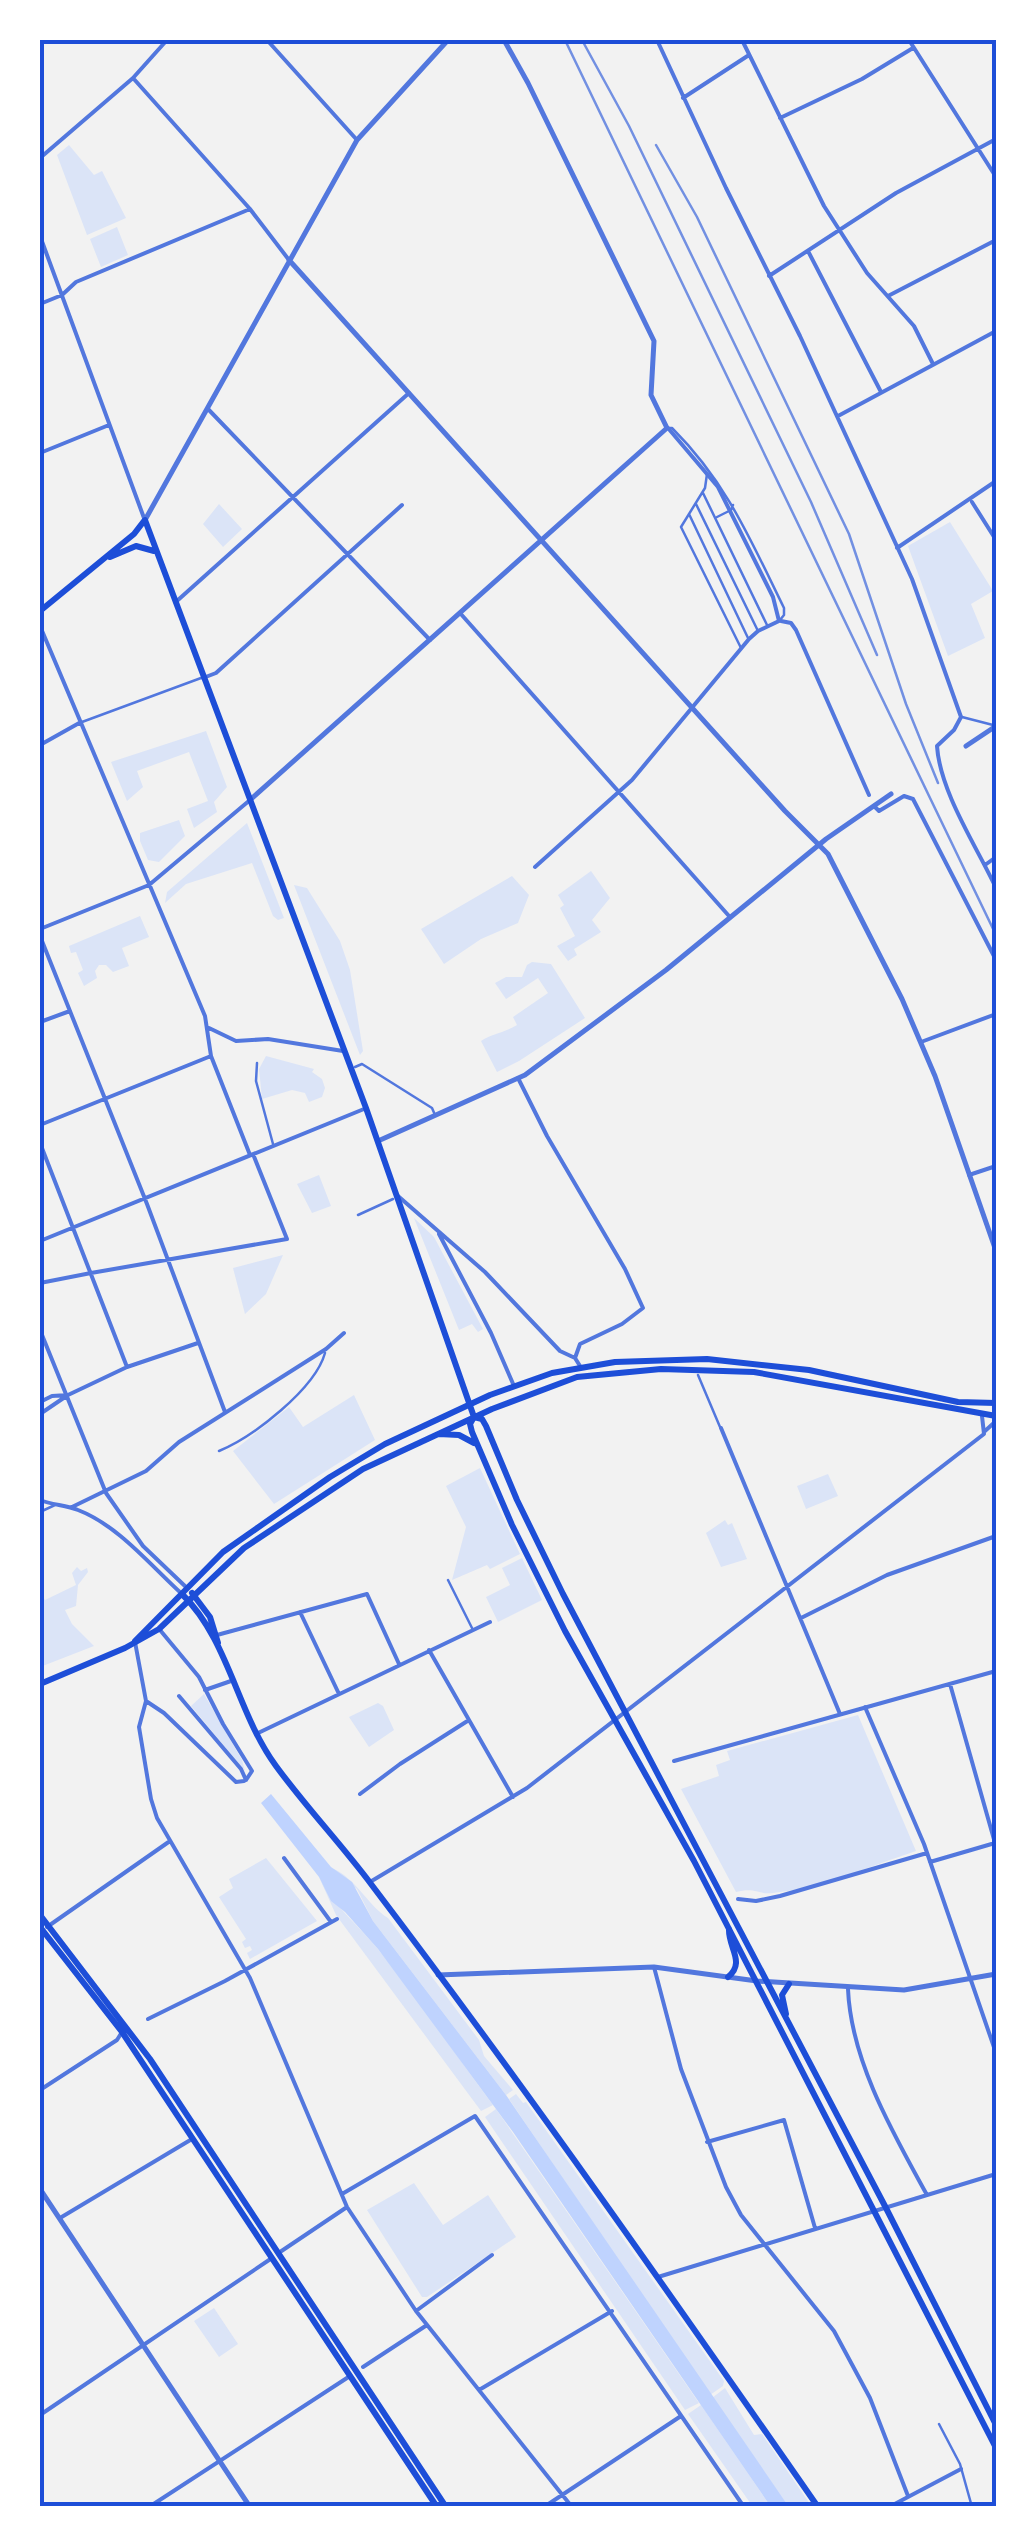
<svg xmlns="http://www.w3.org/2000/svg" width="1036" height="2547" viewBox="0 0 1036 2547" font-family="'Asap Condensed',sans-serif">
<rect width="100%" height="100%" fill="#f2f2f2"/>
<!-- green -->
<path fill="#dbe4f7" d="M69,145L94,175L102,171L126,218L87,235L57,155Z
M117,227L128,255L101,267L90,239Z
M219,504L242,529L223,547L203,524Z
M950,522L993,591L971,604L985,638L948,656L908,546Z
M206,731L227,787L214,802L217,812L194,828L187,809L208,801L189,752L137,771L143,787L127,801L111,762Z
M179,820L185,836L159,862L148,860L140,841V833Z
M247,823L284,918L278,920L273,916L252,863L186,884L165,903L167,892Z
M591,871L610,898L592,920L601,932L574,949L577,955L568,961L557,946L575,936L560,908L564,905L558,895Z
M512,876L529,895L518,923L481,939L444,964L421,929Z
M294,885L307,888L340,941L350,970L363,1051L360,1055Z
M140,916L149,937L122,948L129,966L113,972L106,965H99L95,971L97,978L84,986L78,973L83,970L76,952L71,953L69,946Z
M532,962L551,964L585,1018L519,1061L497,1072L481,1041C493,1033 504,1033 517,1025L513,1017L548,993L538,978L506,999L495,983L506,977H522L527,965Z
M266,1056L314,1069L312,1072L322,1079L325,1088L322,1097L309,1102L305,1093L292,1090L262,1099L259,1069Z
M319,1175L331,1206L312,1213L297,1184Z
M414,1218L434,1237L483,1329L478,1332L472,1324L459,1330Z
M283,1255L266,1294L245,1314L233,1268Z
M354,1395L375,1440L274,1504L233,1451L289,1407L303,1427Z
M480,1468L520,1554L490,1569L487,1565L452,1580L466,1527L446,1486Z
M828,1474L838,1496L806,1509L797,1486Z
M725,1520L728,1525L732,1523L747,1559L721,1567L706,1533Z
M522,1558L542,1600L498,1622L486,1597L510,1585L502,1568Z
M77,1567L81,1571L87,1568L88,1572L78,1585L76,1606L65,1610L72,1624L94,1646L40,1667V1593L45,1600L76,1585L72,1573Z
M204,1694L242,1760L245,1771L191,1706Z
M378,1703L383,1706L394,1730L369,1747L349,1717Z
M858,1715L916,1851C870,1866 821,1888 773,1893C758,1895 756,1887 736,1892L681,1789L719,1776L716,1765L730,1760L727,1751Z
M266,1858L317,1921L250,1959L247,1953L252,1950L250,1946L245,1948L242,1942L246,1939L219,1897L233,1888L229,1879Z
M332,1868C357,1879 367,1905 388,1918L479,2040L484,2056L513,2090L506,2095L373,1921L357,1889Z
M319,1877C333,1905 357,1924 377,1948C418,1998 454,2053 493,2105L481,2111L336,1915Z
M516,2094L523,2103L526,2102L724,2381L723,2386L710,2395L509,2099Z
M496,2109L699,2403L685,2410L485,2117Z
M414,2183L443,2225L488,2195L516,2237L427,2297H422L367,2210Z
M214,2308L238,2344L219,2357L194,2321Z
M725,2388L754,2435L762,2434L812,2507H789L712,2398Z
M701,2405L771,2507H753L688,2414Z"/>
<!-- water -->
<path fill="#bfd3fe" d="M271,1794L331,1867L352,1882L373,1921L506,2095L789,2507H771L513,2132L378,1949L345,1912L331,1901L319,1877L261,1803Z"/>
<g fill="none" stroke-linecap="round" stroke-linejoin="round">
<!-- service -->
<path stroke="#5277de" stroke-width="2.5" d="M668,428H672C727,483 750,539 784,608V615L780,620
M707,474L705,488L681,527L741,648
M703,493L767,625
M696,504L758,631
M689,514L748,638
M717,517L731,510L733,505
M962,717L993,725
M82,722L201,678
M257,1063L256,1081L273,1144
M355,1067L362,1064L432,1108L435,1115
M358,1215L393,1199
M698,1375L720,1427
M219,1451C253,1437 315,1389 325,1353
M40,1512L55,1505
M448,1580L472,1628
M939,2424L960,2464L972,2507"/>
<!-- pedestrian -->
<path stroke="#5277de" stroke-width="4" d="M40,1283L91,1273"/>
<!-- minor -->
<path stroke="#5277de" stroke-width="4" d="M267,40L357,140
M657,40L726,188L800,336L912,579L961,717L954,730L937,746C940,792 977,847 996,888
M742,40L824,206L867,273L914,326L933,364
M909,40L996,177
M133,78L250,209L289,260
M683,98L749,55
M780,118L862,79L913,48
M40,158L133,78L167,40
M40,236L144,518
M808,251L881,392
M769,276L896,193L996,139
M888,296L996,240
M40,304L62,295L76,282L250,209
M208,409L430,640
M838,416L996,331
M668,428L718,487L773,597L779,621
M40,453L109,425
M972,502L996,540
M897,548L996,481
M178,600L409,393
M460,613L729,916
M781,621L791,623L796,630L869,795
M40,626L205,1016L211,1056L250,1155
M203,678L216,673L402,505
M40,745L81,722
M874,806L879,811L904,796L913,799L996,960
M985,865L996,857
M535,867L632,780L749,639L758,631L779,621
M40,929L149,885L250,800
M40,936L147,1204L225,1412
M40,1022L70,1011
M209,1028L236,1041L268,1039L343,1051
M921,1042L996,1014
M518,1078L547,1136L625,1269L643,1308L622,1324L580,1344L575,1358
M40,1125L211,1056
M40,1143L127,1367
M969,1175L996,1166
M398,1196L485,1272L560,1351L575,1358L580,1366
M439,1234L491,1333L514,1386
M40,1241L364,1109
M91,1273L287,1239L253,1154
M40,1330L106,1493L143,1546L187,1588
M40,1402L52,1396L68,1395
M40,1414L68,1395L127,1367L198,1343
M721,1428L840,1714
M985,1431L996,1421
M40,1500C52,1505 66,1505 78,1510C119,1526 150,1565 182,1594
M72,1507L146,1471L179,1442L326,1349L344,1333
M300,1612L339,1694
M801,1618L887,1575L996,1536
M160,1630L199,1677L223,1724L252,1771L246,1780
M217,1635L367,1594L399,1664
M135,1642L146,1701L139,1727L151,1799L157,1818L250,1978L347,2207L416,2311L572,2507
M429,1650L513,1797
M205,1690L231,1681
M179,1696L241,1769L246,1780
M146,1701L164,1713L236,1782L244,1781
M865,1707L924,1844L996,2053
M256,1734L490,1622
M674,1761L996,1671
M360,1794L400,1764L469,1720
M284,1858L331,1922
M930,1862L995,1843L950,1684
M370,1882L527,1788L984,1434L982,1416
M738,1899L756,1901L780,1896L927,1853
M47,1927L170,1841
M654,1967L681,2069L726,2187L741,2215L834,2331L870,2398L908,2496
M848,1989C851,2061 893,2133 927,2195
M148,2019L225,1981L337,1919
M40,2090L117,2040L122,2032
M707,2142L784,2120L815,2228
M342,2194L475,2116L744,2507
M60,2218L192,2139
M280,2252L347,2207
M658,2277L996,2174
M416,2311L492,2255
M363,2367L427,2325
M479,2390L612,2311
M40,2415L272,2258
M149,2507L350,2376
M544,2507L681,2416
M889,2507L961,2469"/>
<!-- tertiary -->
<path stroke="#5277de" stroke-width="5" d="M289,260L785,811L828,854L902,999L935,1076L996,1251
M145,520L357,140L448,40
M966,746L996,726
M250,800L667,428L651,395L654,341L528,83L504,40
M378,1141L525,1075L666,970L826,839L891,794
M438,1975L654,1967L757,1981L904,1990L996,1974
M40,2189L250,2507"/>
<!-- secondary -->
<path stroke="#1d4ed8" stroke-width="6" d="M40,1915L150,2059L446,2507
M40,1927L122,2032L437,2507"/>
<!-- primary -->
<path stroke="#1d4ed8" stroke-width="6" d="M145,520L366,1108L474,1417
M110,557L136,546L154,551
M40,611L134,534L144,521
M474,1417L470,1424L472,1432L512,1525L565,1631L694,1861L996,2448
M474,1417L482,1419L486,1426L517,1500L563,1594L886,2208L996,2425
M439,1434L459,1435L474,1443
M192,1593L210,1617L218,1643
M182,1594C229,1640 237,1713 276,1766C306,1807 341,1844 371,1884C526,2088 672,2297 818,2507
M135,1641L223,1552L330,1477L385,1444L490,1395L552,1373L615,1362L707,1359L809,1370L958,1402L996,1403
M40,1684L125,1648L159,1629L244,1548L363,1469L492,1409L577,1377L661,1369L754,1372L996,1416
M728,1977C746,1962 728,1948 729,1929
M786,2014L782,1995L789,1984"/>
<!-- rail -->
<path stroke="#7290e2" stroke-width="2.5" d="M565,40L996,935
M582,40L629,126L811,502L877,655
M656,145L697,217L849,534L906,704L938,783"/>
</g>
<!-- border -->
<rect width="1036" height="2547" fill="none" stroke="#ffffff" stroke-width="85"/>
<rect x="42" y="42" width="952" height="2462" fill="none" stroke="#1d4ed8" stroke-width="4"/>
</svg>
